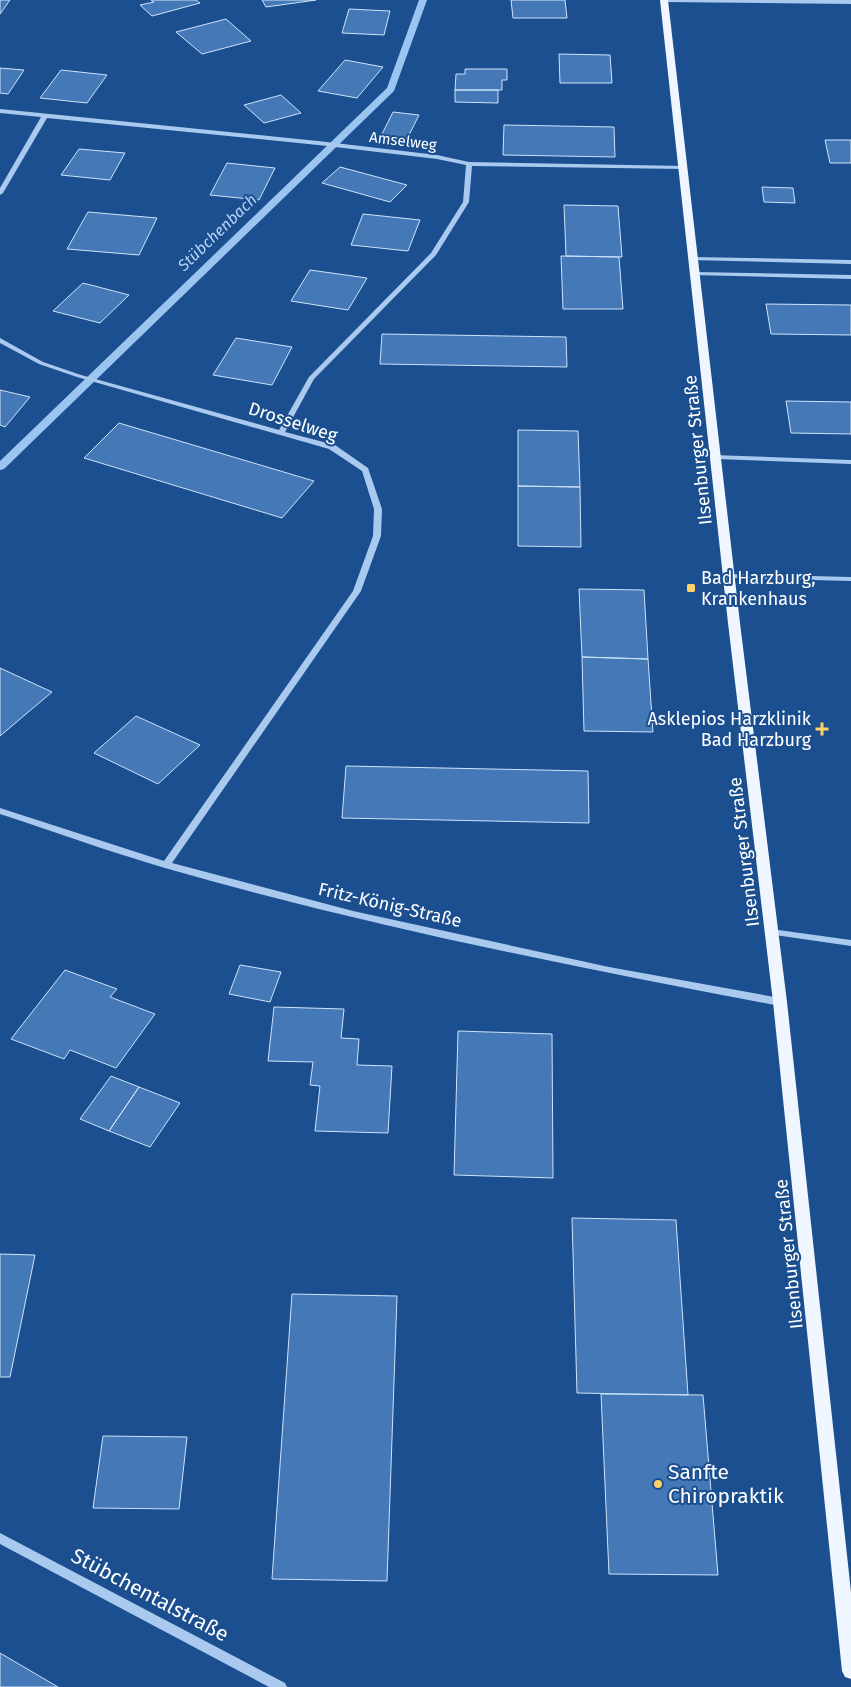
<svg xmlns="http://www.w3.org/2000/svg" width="851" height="1687" viewBox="0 0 851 1687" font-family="'Fira Sans',sans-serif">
<rect width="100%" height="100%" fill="#1b4f8f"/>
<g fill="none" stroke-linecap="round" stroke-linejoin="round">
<!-- stream -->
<path fill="#9cc4f0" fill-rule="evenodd" d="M419,0H427L394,91L4,469L0,470V461L387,88Z"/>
</g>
<!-- building -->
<path fill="#4478b7" stroke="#cfe3fa" d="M0,0H10L0,14Z
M151,0H196L200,3L152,16L140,5L154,2Z
M262,0H316L266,7Z
M511,0H565L567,18H513Z
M349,9L390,11L384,35L342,33Z
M226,19L251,41L202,54L176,32Z
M559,54L610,55L612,83H560Z
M345,60L383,67L357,98L318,91Z
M0,68L24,70L8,94L0,93Z
M465,69H507V80H502V90H455L456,74H465Z
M61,70L107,75L87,103L40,98Z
M455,90H498V103L455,102Z
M281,95L301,113L264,123L244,105Z
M393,112L419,115L404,145L378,142Z
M504,125L614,127L615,157L503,155Z
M825,140H851V163H830Z
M79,149L125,153L110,180L61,175Z
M227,163L275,168L259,200L210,195Z
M340,167L407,185L390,202L322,183Z
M762,187L793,188L795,203L764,202Z
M564,205L618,206L622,257L566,256Z
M88,212L157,218L139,255L67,249Z
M363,214L420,220L408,251L351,245Z
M561,256L619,257L623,309H563Z
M310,270L367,278L348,310L291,301Z
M83,283L129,295L100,323L53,311Z
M766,304L851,305V335L771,334Z
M382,334L566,337L567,367L380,364Z
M236,338L292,347L272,385L213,375Z
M0,390L30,397L5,427L0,425Z
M786,401L851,402V434L791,433Z
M119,423L314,481L282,518L84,458Z
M518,430L578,431L580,487L518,486Z
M518,486L580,487L581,547L518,546Z
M579,589L644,590L648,659L582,657Z
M582,657L648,659L653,732L584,731Z
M0,668L52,692L0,736Z
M136,716L200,745L158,784L94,753Z
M346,766L588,771L589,823L342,818Z
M240,965L281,972L270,1002L229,994Z
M65,970L117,989L110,997L155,1014L116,1068L70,1050L64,1059L11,1039Z
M274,1007L344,1009L341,1038L359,1039L357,1065L392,1066L388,1133L315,1131L320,1086L310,1085L313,1062L268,1061Z
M458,1031L552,1034L553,1178L454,1175Z
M111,1076L139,1087L109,1131L80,1119Z
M139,1087L180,1103L150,1147L109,1131Z
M572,1218L676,1220L688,1395L577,1393Z
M0,1254L35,1255L10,1377H0Z
M292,1294L397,1296L387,1581L272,1579Z
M601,1394L703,1395L718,1575L609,1574Z
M103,1436L187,1437L179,1509L93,1508Z
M0,1653L58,1687H0Z"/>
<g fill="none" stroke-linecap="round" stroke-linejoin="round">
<!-- minor -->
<path fill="#a9c9ee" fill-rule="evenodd" d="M661,0H851V4L664,2Z
M0,109L318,141L437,155L469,162L684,166V168L682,169L472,166L469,202L436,255L314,379L285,432L335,445L368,468L382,509L381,536L361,591L172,863L353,911L609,967L780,998L783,999L785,1002L783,1005L780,1006C574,967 367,926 165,868C110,852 55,832 0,814V808L164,861L353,591L373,536L374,509L362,471L329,449L77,377L39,364L0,343V338L43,362L81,375L279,430L309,377L431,253L463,202L466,165L437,159L318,145L47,118L3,193L0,195V188L41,117L0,113Z
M692,257L851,260V264L690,260L689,259Z
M695,272L851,275V279L693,275V273Z
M713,455L851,460V464L716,459L712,457Z
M726,574L851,577V581L729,578L725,576Z
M771,929L851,940V946L768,934L766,932L768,930Z
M0,1533L285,1683L287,1687H269L0,1544Z"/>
<!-- major -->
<path fill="#f0f6ff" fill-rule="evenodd" d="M660,0H668L740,623L787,1002L851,1592V1679L845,1677L842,1671L773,1002L728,623Z"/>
</g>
<!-- markers -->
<g fill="#ffd166" stroke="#1b4f8f" stroke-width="2">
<rect x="686" y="583" width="10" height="10" rx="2.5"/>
<path d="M819.5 721.5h5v5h5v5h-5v5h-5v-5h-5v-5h5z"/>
<circle cx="658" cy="1484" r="5"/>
</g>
<g text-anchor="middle" stroke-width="4" stroke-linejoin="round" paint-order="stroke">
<!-- far-street labels -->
<g font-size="15" fill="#fff" stroke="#1b4f8f">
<text transform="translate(403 141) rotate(7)" y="5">Amselweg</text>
</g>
<!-- far-water labels -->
<g font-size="16" font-style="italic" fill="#b5d3f5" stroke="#1b4f8f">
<text transform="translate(217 232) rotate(-44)" y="6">Stübchenbach</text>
</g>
<!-- street labels -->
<g font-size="18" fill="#fff" stroke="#1b4f8f">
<text transform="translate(293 422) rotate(18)" y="6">Drosselweg</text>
<text transform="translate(698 450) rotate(-96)" y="6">Ilsenburger Straße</text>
<text transform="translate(744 852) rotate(-97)" y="6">Ilsenburger Straße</text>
<text transform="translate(390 905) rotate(13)" y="6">Fritz-König-Straße</text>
<text transform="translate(789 1254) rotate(-96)" y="6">Ilsenburger Straße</text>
</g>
<!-- poi labels -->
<g font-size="18" fill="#fff" stroke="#1b4f8f" text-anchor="start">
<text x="701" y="584">Bad Harzburg,<tspan x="701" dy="21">Krankenhaus</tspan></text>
<text x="811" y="725" text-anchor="end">Asklepios Harzklinik<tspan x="811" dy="21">Bad Harzburg</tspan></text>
</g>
<!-- near-poi labels -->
<g font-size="21" fill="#fff" stroke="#1b4f8f" text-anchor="start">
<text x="668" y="1479">Sanfte<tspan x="668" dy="24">Chiropraktik</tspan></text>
</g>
<!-- near-street labels -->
<g font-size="21" fill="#fff" stroke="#1b4f8f">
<text transform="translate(150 1595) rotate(28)" y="7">Stübchentalstraße</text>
</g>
</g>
</svg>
